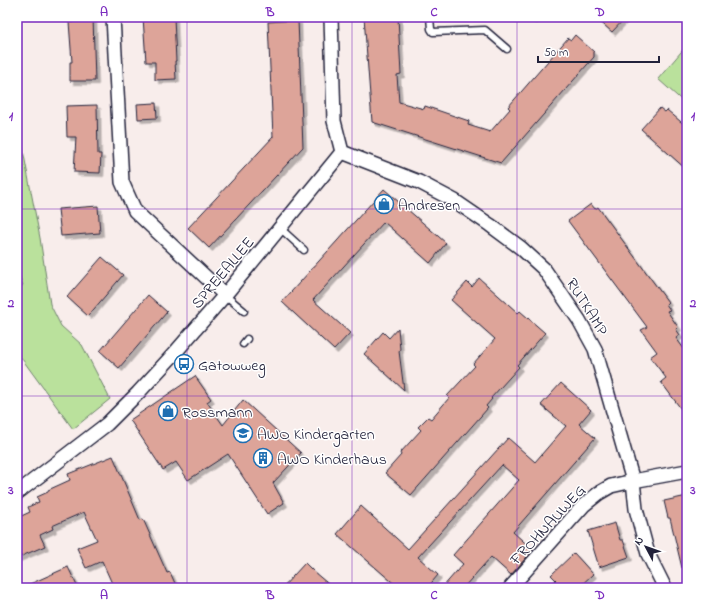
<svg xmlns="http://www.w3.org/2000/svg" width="704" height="605" viewBox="0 0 704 605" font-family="'Indie Flower',sans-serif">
<defs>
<filter id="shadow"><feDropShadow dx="3.5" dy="3.5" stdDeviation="0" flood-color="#0004"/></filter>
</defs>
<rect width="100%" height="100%" fill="#f8edeb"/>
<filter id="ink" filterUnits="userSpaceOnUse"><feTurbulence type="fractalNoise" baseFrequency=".025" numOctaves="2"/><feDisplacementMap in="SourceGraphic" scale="8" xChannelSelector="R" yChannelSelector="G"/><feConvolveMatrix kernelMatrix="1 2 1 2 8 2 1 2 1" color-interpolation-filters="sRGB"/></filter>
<g filter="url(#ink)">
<!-- green -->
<path fill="#bae19c" stroke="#6e826c" d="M687,45V105L658,79Z
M17,119L40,238L50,304L61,326L82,345L110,399L73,429L17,352V290L23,285L17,270Z"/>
<!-- building -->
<path fill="#dda499" stroke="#22223b" filter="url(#shadow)" d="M73,17H93L95,81H70V62H72L69,22H73Z
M143,17H174L176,61H175L176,79L155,80V62H146Z
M364,17H398L401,74L397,75L399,102L424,109L425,106L469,121L468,125L490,132L510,109L508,107L568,38L571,40L575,35L594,52V57L501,163L372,122Z
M595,17H626L612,32Z
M298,20L303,147L209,248L188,228L273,137L268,22Z
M156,103L157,118L138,119L137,104Z
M97,105L98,154H101L100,173L74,172L76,137H67L66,106Z
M660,108L665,112L667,110L687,127V170L641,129Z
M384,189L446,243L430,263L384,222L313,300L350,333L334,350L282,302Z
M591,204L595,209L598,207L668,302L666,304L670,310L667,311L678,327L676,329L680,335L676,338L687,353V417L661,382L666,378L650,357L657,352L641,330L647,327L568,221Z
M98,206L100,233L61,236L58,209Z
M102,257L123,275L88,316L67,297Z
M479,278L518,313L520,311L545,333L517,365L519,367L491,398L492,399L486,406L488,408L411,495L385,473L401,455L400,453L421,430L418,427L428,417L431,419L449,398L447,396L475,366L473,364L495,339L451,300L467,282L472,287Z
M148,295L167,312L119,368L100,351Z
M398,328L400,349L399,351L404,390L364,354L383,332L389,338Z
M195,376L211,399L207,402L223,425L243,400L301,453L273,483L284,503L267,514L228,454L188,480L176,462L163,470L130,420Z
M561,383L591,410L579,424L595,438L513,532L533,550L511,575L491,557L463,588H442L463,564L453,555L519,480L502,465L418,557L438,575L427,588H399L337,534L361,506L408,549L508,438L535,462L566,426L541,405Z
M113,456L140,520L143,519L167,573L170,572L177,588H114L102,561L86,568L77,548L97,540L84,512L52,526L53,529L40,535L45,546L17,558V518L30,512L28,507L39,502L37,497L48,492V490L70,480L68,474Z
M687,496V567L682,568L670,518H668L664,501Z
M615,523L620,540H623L629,557L599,567L588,531Z
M574,553L593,574L578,588H548L556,580L551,575Z
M305,563L314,572L333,588H282Z
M68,567L78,588H21Z"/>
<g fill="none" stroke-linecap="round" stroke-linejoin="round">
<defs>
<path id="service" d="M430,17L431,29L433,32L485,30L507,49
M533,17L536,19
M281,229L304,250
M225,295L244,311
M243,344L247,339"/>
<path id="minor" d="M113,17L122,182L135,211L225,295
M331,17L334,121L342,152
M342,152L419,182L455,201L490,225L521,248L544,269L579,320L595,349L633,481L636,509L648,554L665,588
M17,493L107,424L138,393L173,355L225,295L342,152
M510,588L584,505L599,493L611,486L633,481L687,471"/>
</defs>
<!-- service casing -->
<use href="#service" stroke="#22223b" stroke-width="9"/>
<!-- minor casing -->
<use href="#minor" stroke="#22223b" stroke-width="16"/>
<!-- service -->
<use href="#service" stroke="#fff" stroke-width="6"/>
<!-- minor -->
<use href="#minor" stroke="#fff" stroke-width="13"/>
</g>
</g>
<!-- grid -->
<path fill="none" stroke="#7b2cbf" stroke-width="1" stroke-opacity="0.55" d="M187,17V588M352,17V588M517,17V588M17,209H687M17,396H687"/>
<!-- icons -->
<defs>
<symbol id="shop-ring" viewBox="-11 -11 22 22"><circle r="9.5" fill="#fff" stroke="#1f6fb2" stroke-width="1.5"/><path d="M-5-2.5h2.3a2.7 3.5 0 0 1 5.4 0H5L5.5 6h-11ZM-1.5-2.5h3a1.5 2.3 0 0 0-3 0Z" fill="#1f6fb2"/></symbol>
<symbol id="bus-ring" viewBox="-11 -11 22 22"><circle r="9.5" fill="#fff" stroke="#1f6fb2" stroke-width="1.5"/><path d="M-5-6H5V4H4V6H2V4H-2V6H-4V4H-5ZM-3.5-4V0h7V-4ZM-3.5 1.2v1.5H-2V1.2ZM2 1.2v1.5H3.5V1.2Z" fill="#1f6fb2"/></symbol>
<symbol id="school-ring" viewBox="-11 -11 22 22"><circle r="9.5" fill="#fff" stroke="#1f6fb2" stroke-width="1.5"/><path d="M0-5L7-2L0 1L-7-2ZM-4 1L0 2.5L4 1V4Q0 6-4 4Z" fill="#1f6fb2"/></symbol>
<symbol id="building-ring" viewBox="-11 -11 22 22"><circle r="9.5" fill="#fff" stroke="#1f6fb2" stroke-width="1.5"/><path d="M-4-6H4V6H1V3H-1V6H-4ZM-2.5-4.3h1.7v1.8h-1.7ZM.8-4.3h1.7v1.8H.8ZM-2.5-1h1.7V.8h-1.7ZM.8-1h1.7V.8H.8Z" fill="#1f6fb2"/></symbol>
</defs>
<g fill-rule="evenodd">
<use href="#shop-ring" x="373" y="193" width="22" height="22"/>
<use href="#bus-ring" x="173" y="353" width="22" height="22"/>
<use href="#shop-ring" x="157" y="400" width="22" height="22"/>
<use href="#school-ring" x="232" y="422" width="22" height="22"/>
<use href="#building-ring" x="252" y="447" width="22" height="22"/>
</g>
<g text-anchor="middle" stroke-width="3" stroke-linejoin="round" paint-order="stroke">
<!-- poi labels -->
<g font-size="16" fill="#22223b" stroke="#fff" text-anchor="start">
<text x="398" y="210">Andresen</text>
<text x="198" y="370">Gatowweg</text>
<text x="182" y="417">Rossmann</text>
<text x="257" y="439">AWO Kindergarten</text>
<text x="277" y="464">AWO Kinderhaus</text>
</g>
<!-- street labels -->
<g font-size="16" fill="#22223b" stroke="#fff">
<text transform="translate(222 272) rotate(-50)" y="6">SPREEALLEE</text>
<text transform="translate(588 306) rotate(58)" y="6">RUTKAMP</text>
<text transform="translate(547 524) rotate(-47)" y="6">FROHNAUWEG</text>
</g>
</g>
<!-- margin -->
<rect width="704" height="605" fill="none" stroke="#fff" stroke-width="44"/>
<!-- north arrow -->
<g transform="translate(646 547) rotate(311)" stroke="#ffffff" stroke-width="3" paint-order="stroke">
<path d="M0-3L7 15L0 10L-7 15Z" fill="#22223b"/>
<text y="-6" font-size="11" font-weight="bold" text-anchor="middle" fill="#22223b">N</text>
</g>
<!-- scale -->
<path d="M538 56v6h121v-6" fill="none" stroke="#22223b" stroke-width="2"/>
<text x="544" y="56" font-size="12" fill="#22223b" stroke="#ffffff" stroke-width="3" paint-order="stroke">50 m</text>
<rect x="22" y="22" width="660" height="561" fill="none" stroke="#7b2cbf" stroke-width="1.5"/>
<g font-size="13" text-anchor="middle" font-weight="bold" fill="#7b2cbf">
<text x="104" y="16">A</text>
<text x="270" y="16">B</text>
<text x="434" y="16">C</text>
<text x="600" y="16">D</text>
<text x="11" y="120">1</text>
<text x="693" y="120">1</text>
<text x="11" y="307">2</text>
<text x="693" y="307">2</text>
<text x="11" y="494">3</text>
<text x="693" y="494">3</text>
<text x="104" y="599">A</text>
<text x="270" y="599">B</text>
<text x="434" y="599">C</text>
<text x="600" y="599">D</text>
</g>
</svg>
